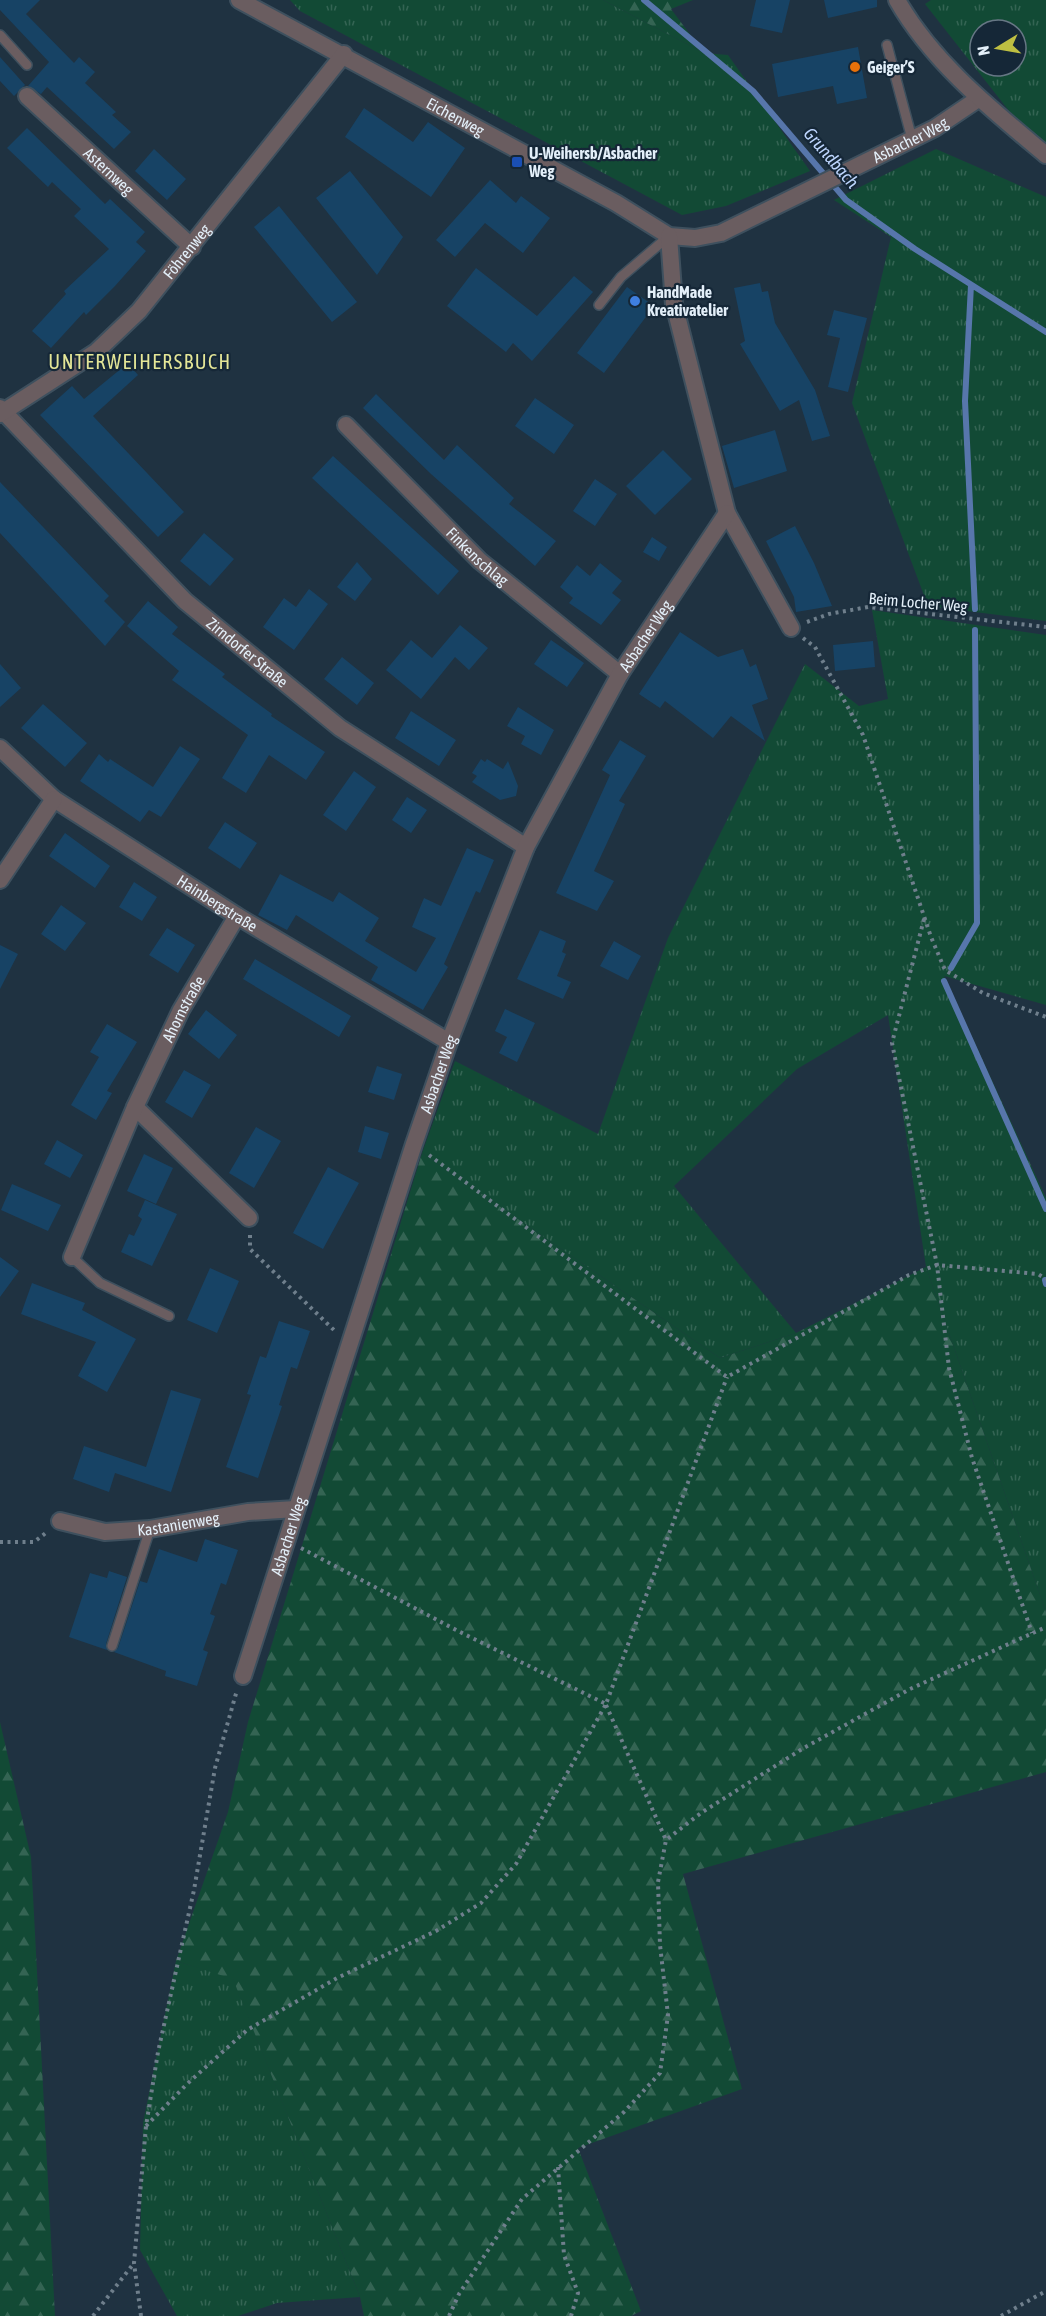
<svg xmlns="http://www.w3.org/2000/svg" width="1046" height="2316" viewBox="0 0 1046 2316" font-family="'Asap Condensed',sans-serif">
<defs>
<pattern id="grass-tufts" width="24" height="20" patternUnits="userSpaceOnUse" patternTransform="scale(1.5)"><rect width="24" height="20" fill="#124a35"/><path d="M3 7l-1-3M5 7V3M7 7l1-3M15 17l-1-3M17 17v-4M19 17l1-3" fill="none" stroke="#346453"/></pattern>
<pattern id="forest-firs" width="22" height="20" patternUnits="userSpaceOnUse" patternTransform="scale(1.5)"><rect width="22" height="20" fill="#124a35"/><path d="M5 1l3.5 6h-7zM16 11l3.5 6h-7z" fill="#346453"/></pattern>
</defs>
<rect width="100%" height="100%" fill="#1f3241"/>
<!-- grass -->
<path fill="url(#grass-tufts)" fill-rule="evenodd" d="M290,0H603L704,53L728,55L810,171L726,206L682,215L300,11Z
M931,0H1046V158L925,4ZM980,30H1016V66H980Z
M936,149L1046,197V621L928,606L852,403L891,237L834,200Z
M872,610L1046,635V1005L944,976L1046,1198V1612L926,1267L888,1015L797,1069L674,1186L796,1333L720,1358L422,1153L455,1061L598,1134L668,938L805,664L859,706L888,699Z
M176,1961L233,1978L360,2297L277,2303L238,2316H177L140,2250L143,2123Z"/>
<!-- forest -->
<path fill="url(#forest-firs)" d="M603,0H693L671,9L704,53Z
M422,1153L720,1358L796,1333L926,1267L1046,1612V1772L683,1874L742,2089L578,2148L641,2311L631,2316H364L360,2297L233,1979L176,1961L228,1812L248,1722Z
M0,1722L31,1857L55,2316H0Z"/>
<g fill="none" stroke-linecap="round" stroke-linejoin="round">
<!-- stream -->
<path stroke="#5776ab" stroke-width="6" d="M644,0L753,91L846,200L915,249L1046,332
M971,285L965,401L975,609
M951,968L977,923L975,630
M944,981L1046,1209
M1045,1280L1046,1284"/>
</g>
<!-- building -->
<path fill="#174365" d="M0,0H40L26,14L74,63L79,57L95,72L85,83L116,112L112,115L131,132L114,149L47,87L41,94L28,86L49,62L0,10Z
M756,0H790L782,33L750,26Z
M824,0H877V7L828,18Z
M858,47L867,98L837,104L833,86L778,97L772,64Z
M0,57L25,85L14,96L0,81Z
M364,108L413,142L428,122L465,148L431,197L345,137Z
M27,128L105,204L110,199L145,232L136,242L146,251L115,286L86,315L84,312L51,348L32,331L66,294L64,291L109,249L74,216L81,209L52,182L48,187L7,148Z
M154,149L186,179L167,200L135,171Z
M350,171L403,237L377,275L316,198Z
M490,180L516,203L521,196L550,218L523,253L485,223L455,257L436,240Z
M279,206L357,302L332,322L254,227Z
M476,268L537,316L574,276L593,292L532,361L513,343L506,352L447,306Z
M760,283L762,292L768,291L775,323L815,390L830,436L812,441L799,400L780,411L740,344L745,341L734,288Z
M627,287L654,306L604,373L577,353Z
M834,310L867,318L848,392L828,387L840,338L827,335Z
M128,363L138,375L93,416L184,512L158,537L40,415L72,386L84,399Z
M376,394L444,460L457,445L514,498L509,504L556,541L535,566L431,474L363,408Z
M535,398L574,425L554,454L515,426Z
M775,430L787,471L734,488L722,446Z
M663,450L692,479L655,515L626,486Z
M333,456L459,571L438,595L312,478Z
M595,479L617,494L595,526L573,511Z
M0,482L109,596L104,601L125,622L105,646L0,533Z
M795,526L814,563L832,606L796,612L794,597L766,541Z
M204,533L234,559L210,586L180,561Z
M652,537L667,547L659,561L643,552Z
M357,562L372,579L355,601L337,587Z
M600,563L622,581L612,593L621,600L601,625L569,603L573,598L560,587L577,565L590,576Z
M309,589L328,604L294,650L263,627L284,598L296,607Z
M148,601L178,627L172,634L225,674L222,677L272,714L271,716L325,752L306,780L269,755L246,793L222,778L248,735L172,680L179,671L127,626Z
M460,625L488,648L469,670L455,657L421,699L386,670L411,640L432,658Z
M680,632L718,657L743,649L750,667L756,664L768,699L752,705L765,741L731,716L713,738L665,701L660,708L639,694Z
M551,640L584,663L567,687L534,664Z
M873,641L875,667L835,671L833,645Z
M342,657L374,683L357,705L324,679Z
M0,664L21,688L0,707Z
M43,704L87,743L65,767L21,728Z
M518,707L554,730L541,755L521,744L525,736L507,726Z
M411,711L456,740L439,766L395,738Z
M620,740L646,756L619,801L625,804L594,871L614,881L597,911L556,893L610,775L602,770Z
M180,746L200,759L161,817L149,810L140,822L80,781L99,754L108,762L110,759L153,787Z
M481,759L485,762L487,759L503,769L508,761L518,786L516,796L500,800L472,782L477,776L472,773Z
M354,771L376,787L346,831L323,815Z
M407,797L427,810L411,833L392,820Z
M225,822L257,843L240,869L208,848Z
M65,833L110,866L95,888L49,856Z
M467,848L494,860L480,893L476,891L444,964L448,967L423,1010L371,980L378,967L296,915L287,930L258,915L280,874L333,902L339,892L379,918L365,941L416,972L436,938L412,927L424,898L441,906Z
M134,882L157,897L142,921L119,907Z
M61,905L86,923L65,951L41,934Z
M167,928L195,945L178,973L149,955Z
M540,930L566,941L562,952L566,954L557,976L571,982L563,999L517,979Z
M614,941L641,956L628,980L600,966Z
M0,945L18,954L0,989Z
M255,959L351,1016L339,1037L243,979Z
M505,1009L535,1023L517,1062L499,1053L507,1037L495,1031Z
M206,1010L237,1035L219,1059L188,1034Z
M107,1024L137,1042L107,1091L112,1093L96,1120L71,1105L99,1057L90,1052Z
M377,1066L402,1074L394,1100L368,1092Z
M184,1070L211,1085L192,1118L165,1102Z
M365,1126L389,1133L381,1159L358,1152Z
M256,1127L281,1141L254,1188L229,1173Z
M57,1140L83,1155L70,1178L44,1164Z
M144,1154L173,1168L156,1204L127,1191Z
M328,1167L359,1183L323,1249L293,1233Z
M12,1184L61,1205L48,1231L1,1210Z
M145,1200L177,1214L152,1266L121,1252L129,1234L134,1236L142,1219L138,1216Z
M0,1257L19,1271L0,1297Z
M210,1268L239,1281L217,1333L187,1320Z
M32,1283L85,1303L82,1310L136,1339L107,1392L78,1376L96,1342L21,1314Z
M279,1321L310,1331L297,1369L291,1367L279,1405L282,1406L258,1478L226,1467L251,1395L247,1394L260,1356L266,1358Z
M171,1390L201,1399L171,1492L115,1473L109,1492L73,1479L84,1446L146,1467Z
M205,1539L238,1550L226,1585L221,1583L210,1614L215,1616L203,1650L208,1652L197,1686L165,1676L166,1671L114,1652L118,1648L140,1581L147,1583L159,1549L197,1562Z
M109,1571L127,1577L106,1644L107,1650L69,1637L90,1573L107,1578Z"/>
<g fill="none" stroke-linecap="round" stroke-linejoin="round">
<defs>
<path id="service" d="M0,35L27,65
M887,45L912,139
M599,305L621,277L669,236
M72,1257L100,1283L169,1316
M112,1646L150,1529"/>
<g id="minor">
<path id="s1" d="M239,0L616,203L669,236L695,238L721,233L935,128L978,99"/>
<path id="s2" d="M27,96L192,247"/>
<path d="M669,236L674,304L727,513L791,628"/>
<path id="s3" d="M0,408L185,601L340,728L526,847"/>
<path id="s4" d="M0,414L96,352L139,311L344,54"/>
<path id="s5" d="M346,425L480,561L620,674"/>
<path id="s6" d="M0,748L54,799L237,916L449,1042"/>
<path d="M0,880L54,799"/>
<path d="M135,1107L249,1218"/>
<path id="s7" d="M72,1257L135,1107L181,1010L237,916"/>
<path id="s8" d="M60,1521L105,1532L150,1529L248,1512L296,1509"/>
<path id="s9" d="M243,1676L414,1144L449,1042L526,847L620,674L727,513"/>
</g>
<path id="tertiary" d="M897,0C933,63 991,109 1046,155"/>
</defs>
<!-- service casing -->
<use href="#service" stroke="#3e505e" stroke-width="12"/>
<!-- minor casing -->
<use href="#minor" stroke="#3e505e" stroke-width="20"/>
<!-- tertiary casing -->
<use href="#tertiary" stroke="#3e505e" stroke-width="20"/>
<!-- path -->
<path stroke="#6f7f8c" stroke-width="4" stroke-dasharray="3 4.5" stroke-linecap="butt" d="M807,622L829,614L868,607L1046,627
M803,638L815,647L863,735L931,937L945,970L983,993L1046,1017
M924,919L892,1043L937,1265L949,1368L972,1458L1032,1633
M429,1155L727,1377L909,1275L937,1265L1038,1274L1046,1279
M250,1235V1249L336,1332
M0,1542H34L47,1532
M301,1548L458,1631L606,1704L727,1377
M606,1705L666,1840
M146,2126L187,2084L247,2030L337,1978L436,1931L481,1903L516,1864L606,1704
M558,2167L564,2255L578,2293L571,2316
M93,2316L134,2263
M141,2316L134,2263L146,2126L158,2052L194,1890L215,1768L237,1690
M449,2316L459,2294L522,2199L624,2112L660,2073L668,2015L660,1945L658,1882L666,1840L701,1813L802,1749L910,1689L1046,1627
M1001,2316L1046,2291"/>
<!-- service -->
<use href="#service" stroke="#6a5d60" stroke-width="9"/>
<!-- minor -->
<use href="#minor" stroke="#6a5d60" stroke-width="16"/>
<!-- tertiary -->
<use href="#tertiary" stroke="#6a5d60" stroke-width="16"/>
</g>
<!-- markers -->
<circle fill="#e8710a" stroke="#152737" stroke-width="2" cx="855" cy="67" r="6"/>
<rect fill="#1a4fb4" stroke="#152737" stroke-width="2" x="511" y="156" width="12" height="12" rx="3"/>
<circle fill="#3f7fe0" stroke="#152737" stroke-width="2" cx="635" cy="301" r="6"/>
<g text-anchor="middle" stroke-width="4.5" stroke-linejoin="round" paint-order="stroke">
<!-- poi labels -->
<g font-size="16" font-weight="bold" fill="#e3eff9" stroke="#152737" text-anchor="start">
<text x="867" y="73">Geiger’S</text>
<text x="529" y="159">U-Weihersb/Asbacher<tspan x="529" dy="18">Weg</tspan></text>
<text x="647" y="298">HandMade<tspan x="647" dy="18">Kreativatelier</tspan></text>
</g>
<!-- street labels -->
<g font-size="16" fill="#e3eff9" stroke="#152737">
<text dy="6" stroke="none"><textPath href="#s1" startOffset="246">Eichenweg</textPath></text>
<text dy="6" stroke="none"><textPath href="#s1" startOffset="754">Asbacher Weg</textPath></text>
<text dy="6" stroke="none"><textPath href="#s2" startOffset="111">Asternweg</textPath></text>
<text dy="6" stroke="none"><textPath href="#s4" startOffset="250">Föhrenweg</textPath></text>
<text dy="6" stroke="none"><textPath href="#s5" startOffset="186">Finkenschlag</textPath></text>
<text transform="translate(918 602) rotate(5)" y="6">Beim Locher Weg</text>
<text dy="6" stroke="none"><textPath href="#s9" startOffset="1119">Asbacher Weg</textPath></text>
<text dy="6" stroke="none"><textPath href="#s3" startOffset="348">Zirndorfer Straße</textPath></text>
<text dy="6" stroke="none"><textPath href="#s6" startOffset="268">Hainbergstraße</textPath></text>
<text dy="6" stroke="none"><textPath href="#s7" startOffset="272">Ahornstraße</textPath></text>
<text dy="6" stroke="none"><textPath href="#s9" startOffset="633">Asbacher Weg</textPath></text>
<text dy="6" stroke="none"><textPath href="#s8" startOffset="120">Kastanienweg</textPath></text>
<text dy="6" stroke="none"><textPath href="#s9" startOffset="147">Asbacher Weg</textPath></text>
</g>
<!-- water labels -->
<g font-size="18" font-style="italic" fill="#bdd5fd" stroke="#152737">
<text transform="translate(831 158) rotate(49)" y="6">Grundbach</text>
</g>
<!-- quarter labels -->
<g font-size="20" letter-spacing="1.5" fill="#e4e697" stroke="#152737">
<text x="140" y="369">UNTERWEIHERSBUCH</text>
</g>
</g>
<!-- north arrow -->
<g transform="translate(998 48) rotate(259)"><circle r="28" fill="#152737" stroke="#677785" stroke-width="1.5"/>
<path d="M0-4.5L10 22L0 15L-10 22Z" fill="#bebf42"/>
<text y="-9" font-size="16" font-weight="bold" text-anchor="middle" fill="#e3eff9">N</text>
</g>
</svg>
